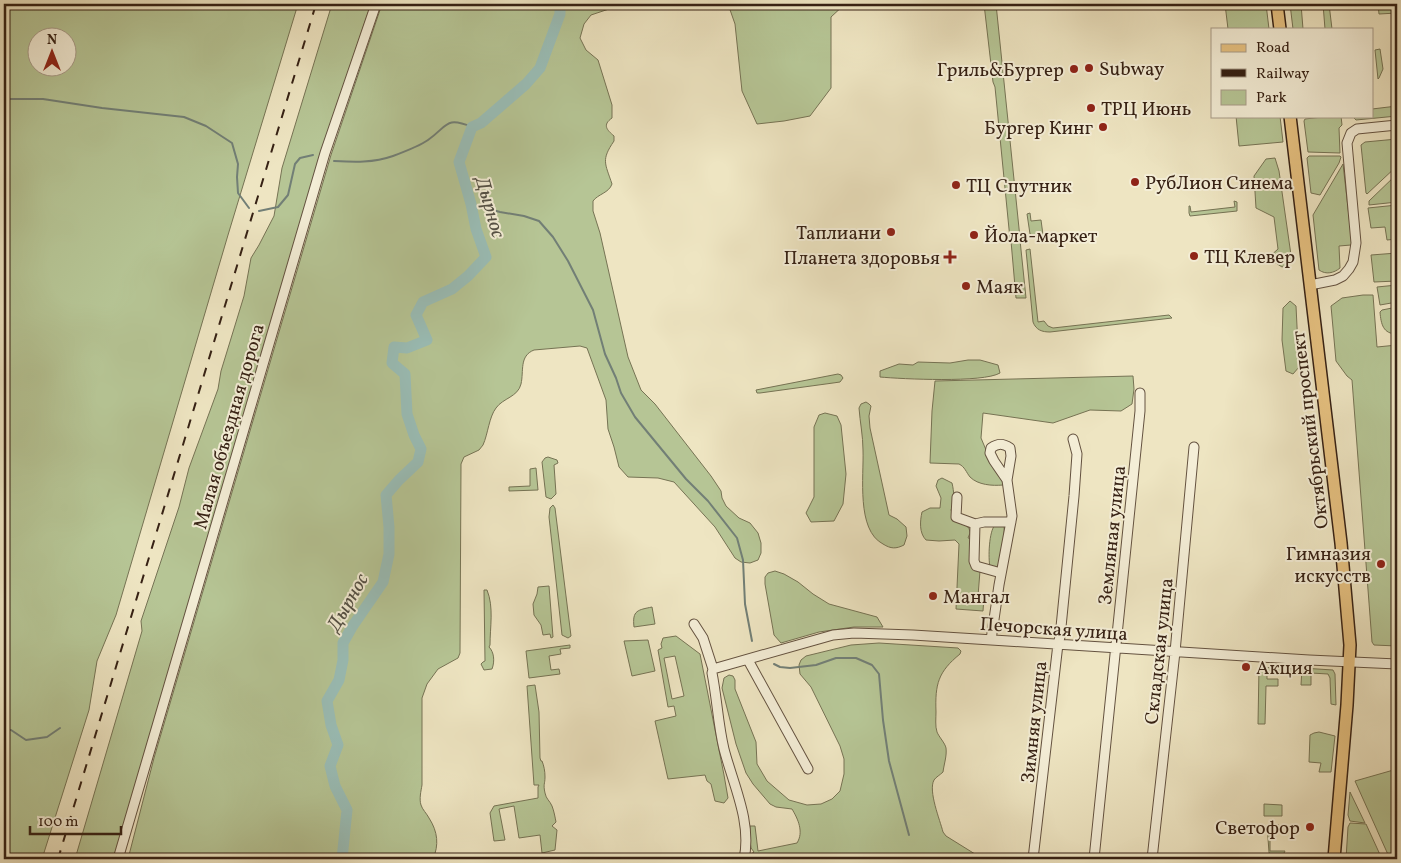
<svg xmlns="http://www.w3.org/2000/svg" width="1401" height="863" viewBox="0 0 1401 863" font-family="Vollkorn,serif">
<rect width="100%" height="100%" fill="#eee5c2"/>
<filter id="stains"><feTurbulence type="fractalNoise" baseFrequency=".004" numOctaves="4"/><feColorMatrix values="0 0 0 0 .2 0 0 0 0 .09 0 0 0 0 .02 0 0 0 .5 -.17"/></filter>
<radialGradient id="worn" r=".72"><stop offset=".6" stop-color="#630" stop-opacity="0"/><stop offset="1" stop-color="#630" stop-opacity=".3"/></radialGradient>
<!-- green -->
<path fill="#b6c595" stroke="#767354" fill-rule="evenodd" d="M4,4H298L228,235L116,615L97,661L89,710L42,859H4ZM38,38H68V68H38Z
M332,4H371L321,152L114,859H75L142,631L141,621L179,507L189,468L218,389L221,371L244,296L251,258L259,245L274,216L282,168Z
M382,4H614L609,9L591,15L584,24L580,38L586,50L598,60L612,105V118C602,125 607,130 614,136V141C601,160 605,163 612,184C609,193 598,194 593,201V211L600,233L628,357L641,390L655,404L711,476L721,491L722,498L726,506L739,518L750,523L758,533L761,543V553L758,560L750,563L741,562L735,558L715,527L674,482L658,478L628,477L619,467L614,447L608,429L606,400L587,348L580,346L534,350C519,356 524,371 521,384C518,397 503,398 496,408C489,417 488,434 483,445L479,450L464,457L461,464L460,653L458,658L438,669L427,684L422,698V785C421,791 419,799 421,805C422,809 427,814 429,818C438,832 439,845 433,859H128L154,758L331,155Z
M728,4H845L831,17V88L810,116L784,121L757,124L742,91L735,24Z
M984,4H996L1020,238L1010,239L995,87L993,82Z
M1225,4H1266L1269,29H1228Z
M1290,4H1301L1303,29H1293Z
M1323,4H1329L1332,29H1325Z
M1378,4H1397V13L1379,14Z
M1380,49L1383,69L1379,78L1378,79L1375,50Z
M1397,106V116L1356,120L1353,117L1372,116V109Z
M1236,116H1280L1283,142L1239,146Z
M1331,116H1341L1342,125L1339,128L1340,153L1308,152L1304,121L1305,119Z
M1397,139V166L1367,194L1366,193L1361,145L1365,142Z
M1309,156H1340L1341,157L1339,163L1320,195L1311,193L1307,158Z
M1275,158L1279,171L1292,262L1282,267L1268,258L1278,249L1274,217L1256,208L1254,176L1266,159Z
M1343,164L1352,243L1351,245L1339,246L1340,268C1334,273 1326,275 1319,270L1313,215Z
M1397,174V202L1369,205V201Z
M1234,201L1237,202V211L1190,216L1189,213V206H1190L1191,212L1235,207Z
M1397,205V239L1387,240L1385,227L1371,228L1368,208Z
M1030,213L1031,221L1041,220L1043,235L1034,236L1030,234L1027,214Z
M1020,240L1026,298H1016L1011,241Z
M1030,249L1038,322L1044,321L1048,326L1053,328L1169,315L1172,318L1050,332C1042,332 1036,330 1033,322L1026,250Z
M1397,253V281L1374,282L1371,255Z
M1397,285V302L1380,305L1377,287Z
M1363,295H1373L1377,347L1397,345V646L1374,645L1372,642L1352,380L1347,376L1336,361L1331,306L1342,298Z
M1290,301L1296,306L1299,367L1293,374L1286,371L1282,340L1283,308Z
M1397,307V334C1383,334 1381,324 1380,312L1382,310Z
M968,360H980L998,365L1000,373C983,383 902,379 880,377V371L899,364L913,365L918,362L950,363Z
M838,374L841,375L843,378L840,382L833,383L760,393H757L756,390Z
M1133,376L1134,389L1132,404L1121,411L1090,410L1053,423L983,413L981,438L989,457L1005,483L1003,485C992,486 978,485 970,477C966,472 965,467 959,464L930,463L932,411L935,381Z
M866,402L869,404L871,406L869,416L870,428L889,515L897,519L906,527L907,536L904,545C896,549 891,549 883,544C856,530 864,476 863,450C863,436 860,422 859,408L861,404Z
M825,413L837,416L841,425L846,474L843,504L834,521L811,522L806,513L814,497V427L819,415Z
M548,457L557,460L558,463L554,465L556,494L551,499L546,497L542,462L545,458Z
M536,468L538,490L509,491V487L530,486V469Z
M942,478L952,483C954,491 955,503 951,510C955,519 962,523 969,528L970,533L968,538L973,539L980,571L978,596L984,597L983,611L956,609L959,544L955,540L939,541L926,540C919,533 920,521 922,512L930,508H940L941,498L936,486L938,480Z
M553,505L555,508L571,636L568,638L562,635L549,517L550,508Z
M995,525H1004C1005,539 1003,557 996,569L990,567C988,558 989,531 995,525Z
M775,571L784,574L798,582L813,594L829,604L877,617L883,627H854L819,632L781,643L774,635L765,584V577L768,573Z
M549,586L553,637L551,638L550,634L543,635L541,625L534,615L533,604L537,594L538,587Z
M484,590H487C494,607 490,627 490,645L489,647C494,652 495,661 492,669L484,670L481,664L483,662L485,661Z
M652,607L655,624L634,627C632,610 638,610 652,607Z
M676,636L700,654L724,775L728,798L724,803L715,801L711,784L707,781L705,775L668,779L655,721L676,716L674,706L668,707L658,650L662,648L661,644L663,638ZM675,656L684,696L672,699L664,658Z
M648,640L655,671L632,676L624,641Z
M879,643L958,648L961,651L960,654C938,672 935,684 936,712C936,718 935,726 937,732C939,737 945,743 946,748C947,756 944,764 943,772C940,775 936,777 934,780C928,791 940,820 943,832L946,836L983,859H752L751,854L754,852L751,848L749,834L750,826H755L758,851L797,843C804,832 798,819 792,809L776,807L770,804L753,784L746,773L736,744L722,688L724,678L729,675L733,676L735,680V689L756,742L757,764L767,781L789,800L807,805L821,804L832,799L840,791L844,774V759L840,746L811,687L800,674L799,665L801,660L806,656L851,645Z
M570,645V648L560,649L561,654L549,656L551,670L559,669L560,674L529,678L526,651Z
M1259,667L1295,669V672L1267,671V679H1278V686H1266L1265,724H1258Z
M1302,668L1333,670L1335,674L1336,705L1331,704L1330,678L1328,674L1311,673V685H1301Z
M535,685L539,712L540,758L541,761H542C544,766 545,771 545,777C545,784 543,784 545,793C546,799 550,801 552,806C554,811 555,817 556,822L552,826L557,830L555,850L542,853L540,835L519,838L514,806L499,809L505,840L494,841L490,813L494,806L538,798V787L539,785H534L527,686Z
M1319,732L1335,736L1331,772H1319L1321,763L1309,762L1310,735L1314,733Z
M1397,769V859H1390L1355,781Z
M1350,792L1365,823L1350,821L1348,815Z
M1264,804L1282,805V816H1264Z
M1350,823L1366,824L1382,859H1346L1348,827Z
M1267,825H1279L1278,833L1270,834V851H1285L1281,859H1271L1269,852Z"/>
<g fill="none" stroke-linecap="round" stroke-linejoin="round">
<!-- stream -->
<path stroke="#727f76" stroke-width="2" d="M4,99H43L102,108L184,117L206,126L232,143L238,164L237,177L238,193L249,208
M334,161C354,162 373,163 393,156C401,153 421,145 428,140C448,126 445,116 472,127
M471,204L500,212L524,216L539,221L553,237L568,261L593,310L605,354L616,378L621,393L635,417L686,479L708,501L737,538L743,560L745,604L752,641
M259,211L278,207L288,195L295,164L300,158L313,155
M774,664L780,667L790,668L816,665L836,658H856L872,665L879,674L883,720L889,761L909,835
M4,730H11L26,740L47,737L60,728"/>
<!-- river -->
<path stroke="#9abeb7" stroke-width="11" d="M342,859L347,810L335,786L330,766L338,745L331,725L327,701L339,680L343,660V643L352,627L383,582L389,554V527L386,495L399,480L418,462L421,449L414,435L407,414L405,374L392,363L394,347L407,348L427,340L416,315L423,302L452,289L468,276L486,257L476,229L471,204L459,162L472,127L481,123L526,84L540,68L560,14V4"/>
<defs>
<path id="minor" d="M1310,285L1335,280L1343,276L1349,269L1353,262L1356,243L1347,143L1351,133L1357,129L1397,125
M957,497L956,517L975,524
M1001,573L976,566L974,561L975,524L984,522H1011
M694,624L703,638L713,669
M991,640L999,585L1012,516L1007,480L1011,456L1010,448C1003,443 998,443 991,448L990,453L994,461L1007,480
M748,660L808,769
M118,859L325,153L376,4
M744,859C752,822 733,784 724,749C718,724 717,698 712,673L713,669L833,635L854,633L913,635L1309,660L1397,664
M1033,859L1058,644L1060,637L1074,496L1077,454L1073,439
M1094,859L1140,411V393
M1152,859L1175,652L1194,447"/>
<path id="major" d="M1277,4L1280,29
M1290,116L1341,543L1350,645L1347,705L1334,859"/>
</defs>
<!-- minor casing -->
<use href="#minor" stroke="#645240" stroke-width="11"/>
<!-- major casing -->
<use href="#major" stroke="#362114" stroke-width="14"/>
<!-- minor -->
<use href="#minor" stroke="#f4eed7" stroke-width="9"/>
<!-- major -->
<use href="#major" stroke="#e7c281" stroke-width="11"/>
<!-- rail -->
<path stroke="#362114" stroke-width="2" stroke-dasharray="9 9" stroke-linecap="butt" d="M58,859L316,4"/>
</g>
<!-- markers -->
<g fill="#8f2418" stroke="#f4eed7" stroke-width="2">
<circle cx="1089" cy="68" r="5"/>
<circle cx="1074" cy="69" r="5"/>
<circle cx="1091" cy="108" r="5"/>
<circle cx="1103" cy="127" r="5"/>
<circle cx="1135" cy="182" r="5"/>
<circle cx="956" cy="185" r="5"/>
<circle cx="891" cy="232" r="5"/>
<circle cx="974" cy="235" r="5"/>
<circle cx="1194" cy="256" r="5"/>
<path d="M947.5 249.5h5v5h5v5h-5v5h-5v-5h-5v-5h5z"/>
<circle cx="966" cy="286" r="5"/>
<circle cx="1381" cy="564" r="5"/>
<circle cx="933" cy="596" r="5"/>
<circle cx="1246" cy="667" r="5"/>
<circle cx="1310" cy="827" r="5"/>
</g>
<g text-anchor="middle" stroke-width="4" stroke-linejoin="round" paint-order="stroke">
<!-- poi labels -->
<g font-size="19" fill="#362114" stroke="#f4eed7" text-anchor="start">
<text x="1099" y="75">Subway</text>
<text x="1064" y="76" text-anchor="end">Гриль&amp;Бургер</text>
<text x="1101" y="115">ТРЦ Июнь</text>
<text x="1093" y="134" text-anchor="end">Бургер Кинг</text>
<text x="1145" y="189">РубЛион Синема</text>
<text x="966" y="192">ТЦ Спутник</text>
<text x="881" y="239" text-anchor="end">Таплиани</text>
<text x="984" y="242">Йола-маркет</text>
<text x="1204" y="263">ТЦ Клевер</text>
<text x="940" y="264" text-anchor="end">Планета здоровья</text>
<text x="976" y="293">Маяк</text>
<text x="1371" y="560" text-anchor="end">Гимназия<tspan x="1371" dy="22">искусств</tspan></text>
<text x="943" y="603">Мангал</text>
<text x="1256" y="674">Акция</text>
<text x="1300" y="834" text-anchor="end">Светофор</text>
</g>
<!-- street labels -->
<g font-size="19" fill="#362114" stroke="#f4eed7">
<text transform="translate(228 426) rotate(-74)" y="7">Малая объездная дорога</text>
<text transform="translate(1309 430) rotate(-97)" y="7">Октябрьский проспект</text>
<text transform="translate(1111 535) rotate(-84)" y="7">Земляная улица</text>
<text transform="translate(1054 628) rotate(4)" y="7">Печорская улица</text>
<text transform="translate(1158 651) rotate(-84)" y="7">Складская улица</text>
<text transform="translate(1033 722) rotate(-84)" y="7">Зимняя улица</text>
</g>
<!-- water labels -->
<g font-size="20" font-style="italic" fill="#545045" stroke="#f4eed7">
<text transform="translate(491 207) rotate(74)" y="7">Дырнос</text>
<text transform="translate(347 602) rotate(-60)" y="7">Дырнос</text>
</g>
</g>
<!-- margin -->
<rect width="1401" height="863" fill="none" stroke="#eee5c2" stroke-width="20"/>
<rect x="5" y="5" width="1391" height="853" fill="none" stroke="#362114" stroke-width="2.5"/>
<rect x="10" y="10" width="1381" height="843" fill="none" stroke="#362114"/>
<!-- legend -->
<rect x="1211" y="28" width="162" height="90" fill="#f4eed7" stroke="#a89c89"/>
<rect x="1221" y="44" width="25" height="8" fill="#e7c281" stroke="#a89c89"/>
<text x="1256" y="52" font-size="15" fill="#362114">Road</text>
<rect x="1221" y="69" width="25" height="8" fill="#362114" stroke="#a89c89"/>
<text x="1256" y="78" font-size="15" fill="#362114">Railway</text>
<rect x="1221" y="90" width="25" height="15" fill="#b6c595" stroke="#a89c89"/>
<text x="1256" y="102" font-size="15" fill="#362114">Park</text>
<!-- north arrow -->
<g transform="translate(52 52)"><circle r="24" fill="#f4eed7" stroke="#a89c89"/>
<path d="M0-4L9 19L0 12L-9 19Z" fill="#8f2418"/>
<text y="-8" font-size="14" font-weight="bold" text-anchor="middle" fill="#362114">N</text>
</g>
<!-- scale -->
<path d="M30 826v8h91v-8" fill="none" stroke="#362114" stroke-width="2.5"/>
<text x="38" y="826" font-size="15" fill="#362114" stroke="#f4eed7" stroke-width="4" paint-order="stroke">100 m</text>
<rect width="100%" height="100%" filter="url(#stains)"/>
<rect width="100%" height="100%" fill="url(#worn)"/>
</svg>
